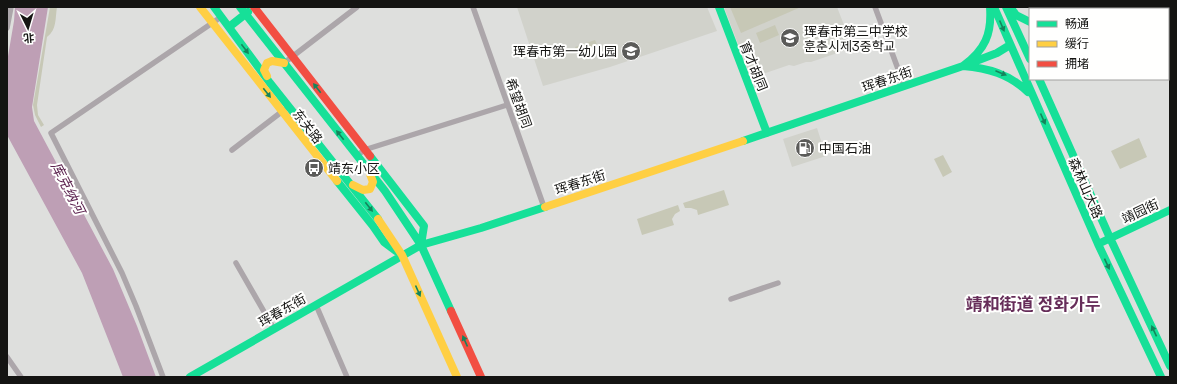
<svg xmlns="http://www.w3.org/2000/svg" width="1177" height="384" viewBox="0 0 1177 384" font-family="'Space Grotesk','Noto Sans SC','Noto Sans KR',sans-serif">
<rect width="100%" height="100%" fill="#dedfdd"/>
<!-- built -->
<path fill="#d1d2cb" d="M517,7H707L717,31L610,67L543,86Z
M724,7H837L844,25L841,28L849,49L811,62H806L794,66L789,65L751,78Z
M817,128L826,156L792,167L783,139Z"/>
<!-- green -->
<path fill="#c7c8b6" d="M50,7H57C55,19 57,29 47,37L37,105L38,115L44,125L41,127L35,115L33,105Z
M730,7H801L741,33Z
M775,25L779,35L760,43L756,33Z
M595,40L599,49L578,56L575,47Z
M1139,138L1147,157L1120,169L1111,151Z
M943,155L952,172L943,177L934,159Z
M724,190L729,205L698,215L697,210L691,208H685L683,203Z
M678,205L680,211L675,214L672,219L674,225L642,235L637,219Z"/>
<!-- water -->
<path fill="#be9fb5" d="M15,7H48L32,107L34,121L113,269L137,326L156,377H123L82,273L7,135V62L14,21Z"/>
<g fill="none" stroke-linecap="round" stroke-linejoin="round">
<!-- street -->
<path stroke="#aca6aa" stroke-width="5.5" d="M473,7L544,207
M875,7L904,85
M7,28L11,7
M284,63L357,7
M232,150L284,110
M357,156L364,150L507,105
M236,263L274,329
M731,299L778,283
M316,305L347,377
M7,357L21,377
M163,377L136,306L122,273L51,133L221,17"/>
<!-- fast -->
<path stroke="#16e098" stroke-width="8" d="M214,7L270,83L378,219
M240,7L385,191L421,245L451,311
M719,7L767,133
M994,7L1098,244L1161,377
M1006,7L1030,59
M1011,8L1016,15L1030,22
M1089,9L1093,7
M229,27L248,12
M963,66C988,68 1009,74 1028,92
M963,66C985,50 992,34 990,7
M1039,79L1110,238L1170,366
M743,141L963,66L997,53L1010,45
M370,156L424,226L421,245
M337,181L373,226L384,242L396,251
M1098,244L1170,210
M190,377L421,245L481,228L545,207"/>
<!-- slow -->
<path stroke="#ffcf43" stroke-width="8" d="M200,7L337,181
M1101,9L1105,7
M267,76L264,70L267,63L272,61L284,63
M353,185L363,190L370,189L373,182L370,174
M545,207L743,141
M378,219L402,255L457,377"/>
<!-- jam -->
<path stroke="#f24e42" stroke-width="8" d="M254,7L370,156
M451,311L481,377"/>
</g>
<!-- one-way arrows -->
<defs><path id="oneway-solid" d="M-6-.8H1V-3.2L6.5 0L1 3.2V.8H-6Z"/></defs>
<g fill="#15845c">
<use href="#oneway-solid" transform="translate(1002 26) rotate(67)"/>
<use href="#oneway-solid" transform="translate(245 49) rotate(53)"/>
<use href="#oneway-solid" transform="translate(1001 73) rotate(23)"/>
<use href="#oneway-solid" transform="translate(317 88) rotate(-128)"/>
<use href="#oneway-solid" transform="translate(267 93) rotate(52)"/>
<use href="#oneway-solid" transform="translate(1043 119) rotate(66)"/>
<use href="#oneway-solid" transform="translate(340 135) rotate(-128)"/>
<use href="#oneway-solid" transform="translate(369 207) rotate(52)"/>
<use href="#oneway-solid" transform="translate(1107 264) rotate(65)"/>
<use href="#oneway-solid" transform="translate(418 291) rotate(66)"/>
<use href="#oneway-solid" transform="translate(1154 331) rotate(-115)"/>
<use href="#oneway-solid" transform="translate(465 341) rotate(-114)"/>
</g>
<!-- icons -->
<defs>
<symbol id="school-disc" viewBox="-11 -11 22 22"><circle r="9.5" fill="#5b5b59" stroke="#fffffe"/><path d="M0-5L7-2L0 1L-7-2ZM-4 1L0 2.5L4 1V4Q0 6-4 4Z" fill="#fff"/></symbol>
<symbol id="fuel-disc" viewBox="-11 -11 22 22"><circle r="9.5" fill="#5b5b59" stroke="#fffffe"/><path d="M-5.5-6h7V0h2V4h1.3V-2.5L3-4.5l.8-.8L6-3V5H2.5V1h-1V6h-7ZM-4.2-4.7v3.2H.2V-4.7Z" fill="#fff"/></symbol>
<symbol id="bus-disc" viewBox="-11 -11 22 22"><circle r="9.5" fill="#5b5b59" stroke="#fffffe"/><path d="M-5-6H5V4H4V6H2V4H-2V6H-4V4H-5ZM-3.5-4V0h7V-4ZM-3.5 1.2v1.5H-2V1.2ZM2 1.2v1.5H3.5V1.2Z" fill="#fff"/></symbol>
</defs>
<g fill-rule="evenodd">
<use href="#school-disc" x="779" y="27" width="22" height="22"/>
<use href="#school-disc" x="620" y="40" width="22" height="22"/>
<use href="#fuel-disc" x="794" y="137" width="22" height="22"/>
<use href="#bus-disc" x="303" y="157" width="22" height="22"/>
</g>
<g text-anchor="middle" stroke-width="4" stroke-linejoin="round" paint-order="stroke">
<!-- poi labels -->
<g font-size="13" fill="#141412" stroke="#fffffe" text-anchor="start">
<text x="804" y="36">珲春市第三中学校<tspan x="804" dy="15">훈춘시제3중학교</tspan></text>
<text x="617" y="56" text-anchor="end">珲春市第一幼儿园</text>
<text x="819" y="153">中国石油</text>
<text x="328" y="173">靖东小区</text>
</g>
<!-- street labels -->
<g font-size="13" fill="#141412" stroke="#fffffe">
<text transform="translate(754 66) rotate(68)" y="5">育才胡同</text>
<text transform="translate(887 79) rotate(-19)" y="5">珲春东街</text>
<text transform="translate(519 103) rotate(70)" y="5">希望胡同</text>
<text transform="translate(308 126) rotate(52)" y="5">东关路</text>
<text transform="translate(580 182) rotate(-18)" y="5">珲春东街</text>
<text transform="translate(1086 188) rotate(66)" y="5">森林山大路</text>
<text transform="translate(1140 211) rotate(-25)" y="5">靖园街</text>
<text transform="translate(282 310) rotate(-30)" y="5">珲春东街</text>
</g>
<!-- water labels -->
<g font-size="14" font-style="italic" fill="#5d2450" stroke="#fffffe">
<text transform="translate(68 188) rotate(63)" y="5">库克纳河</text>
</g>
<!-- district labels -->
<g font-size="17" font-weight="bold" fill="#662d59" stroke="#fffffe">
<text x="1033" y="310">靖和街道 정화가두</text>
</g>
</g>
<!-- border -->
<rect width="1177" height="384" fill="none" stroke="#141412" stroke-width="16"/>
<!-- legend -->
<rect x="1029" y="8" width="140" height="72" fill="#fffffe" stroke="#a1a1a0"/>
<rect x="1037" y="21" width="20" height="6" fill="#16e098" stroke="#a1a1a0"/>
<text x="1065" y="28" font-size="12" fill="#141412">畅通</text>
<rect x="1037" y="41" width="20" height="6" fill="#ffcf43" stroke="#a1a1a0"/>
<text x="1065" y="48" font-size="12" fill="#141412">缓行</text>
<rect x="1037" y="61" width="20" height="6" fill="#f24e42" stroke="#a1a1a0"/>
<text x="1065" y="68" font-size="12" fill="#141412">拥堵</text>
<!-- north arrow -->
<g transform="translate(28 28) rotate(175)" stroke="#fffffe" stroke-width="3" paint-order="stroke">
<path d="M0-3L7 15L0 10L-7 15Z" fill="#141412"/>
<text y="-6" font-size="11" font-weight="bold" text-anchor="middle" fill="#141412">北</text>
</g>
</svg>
